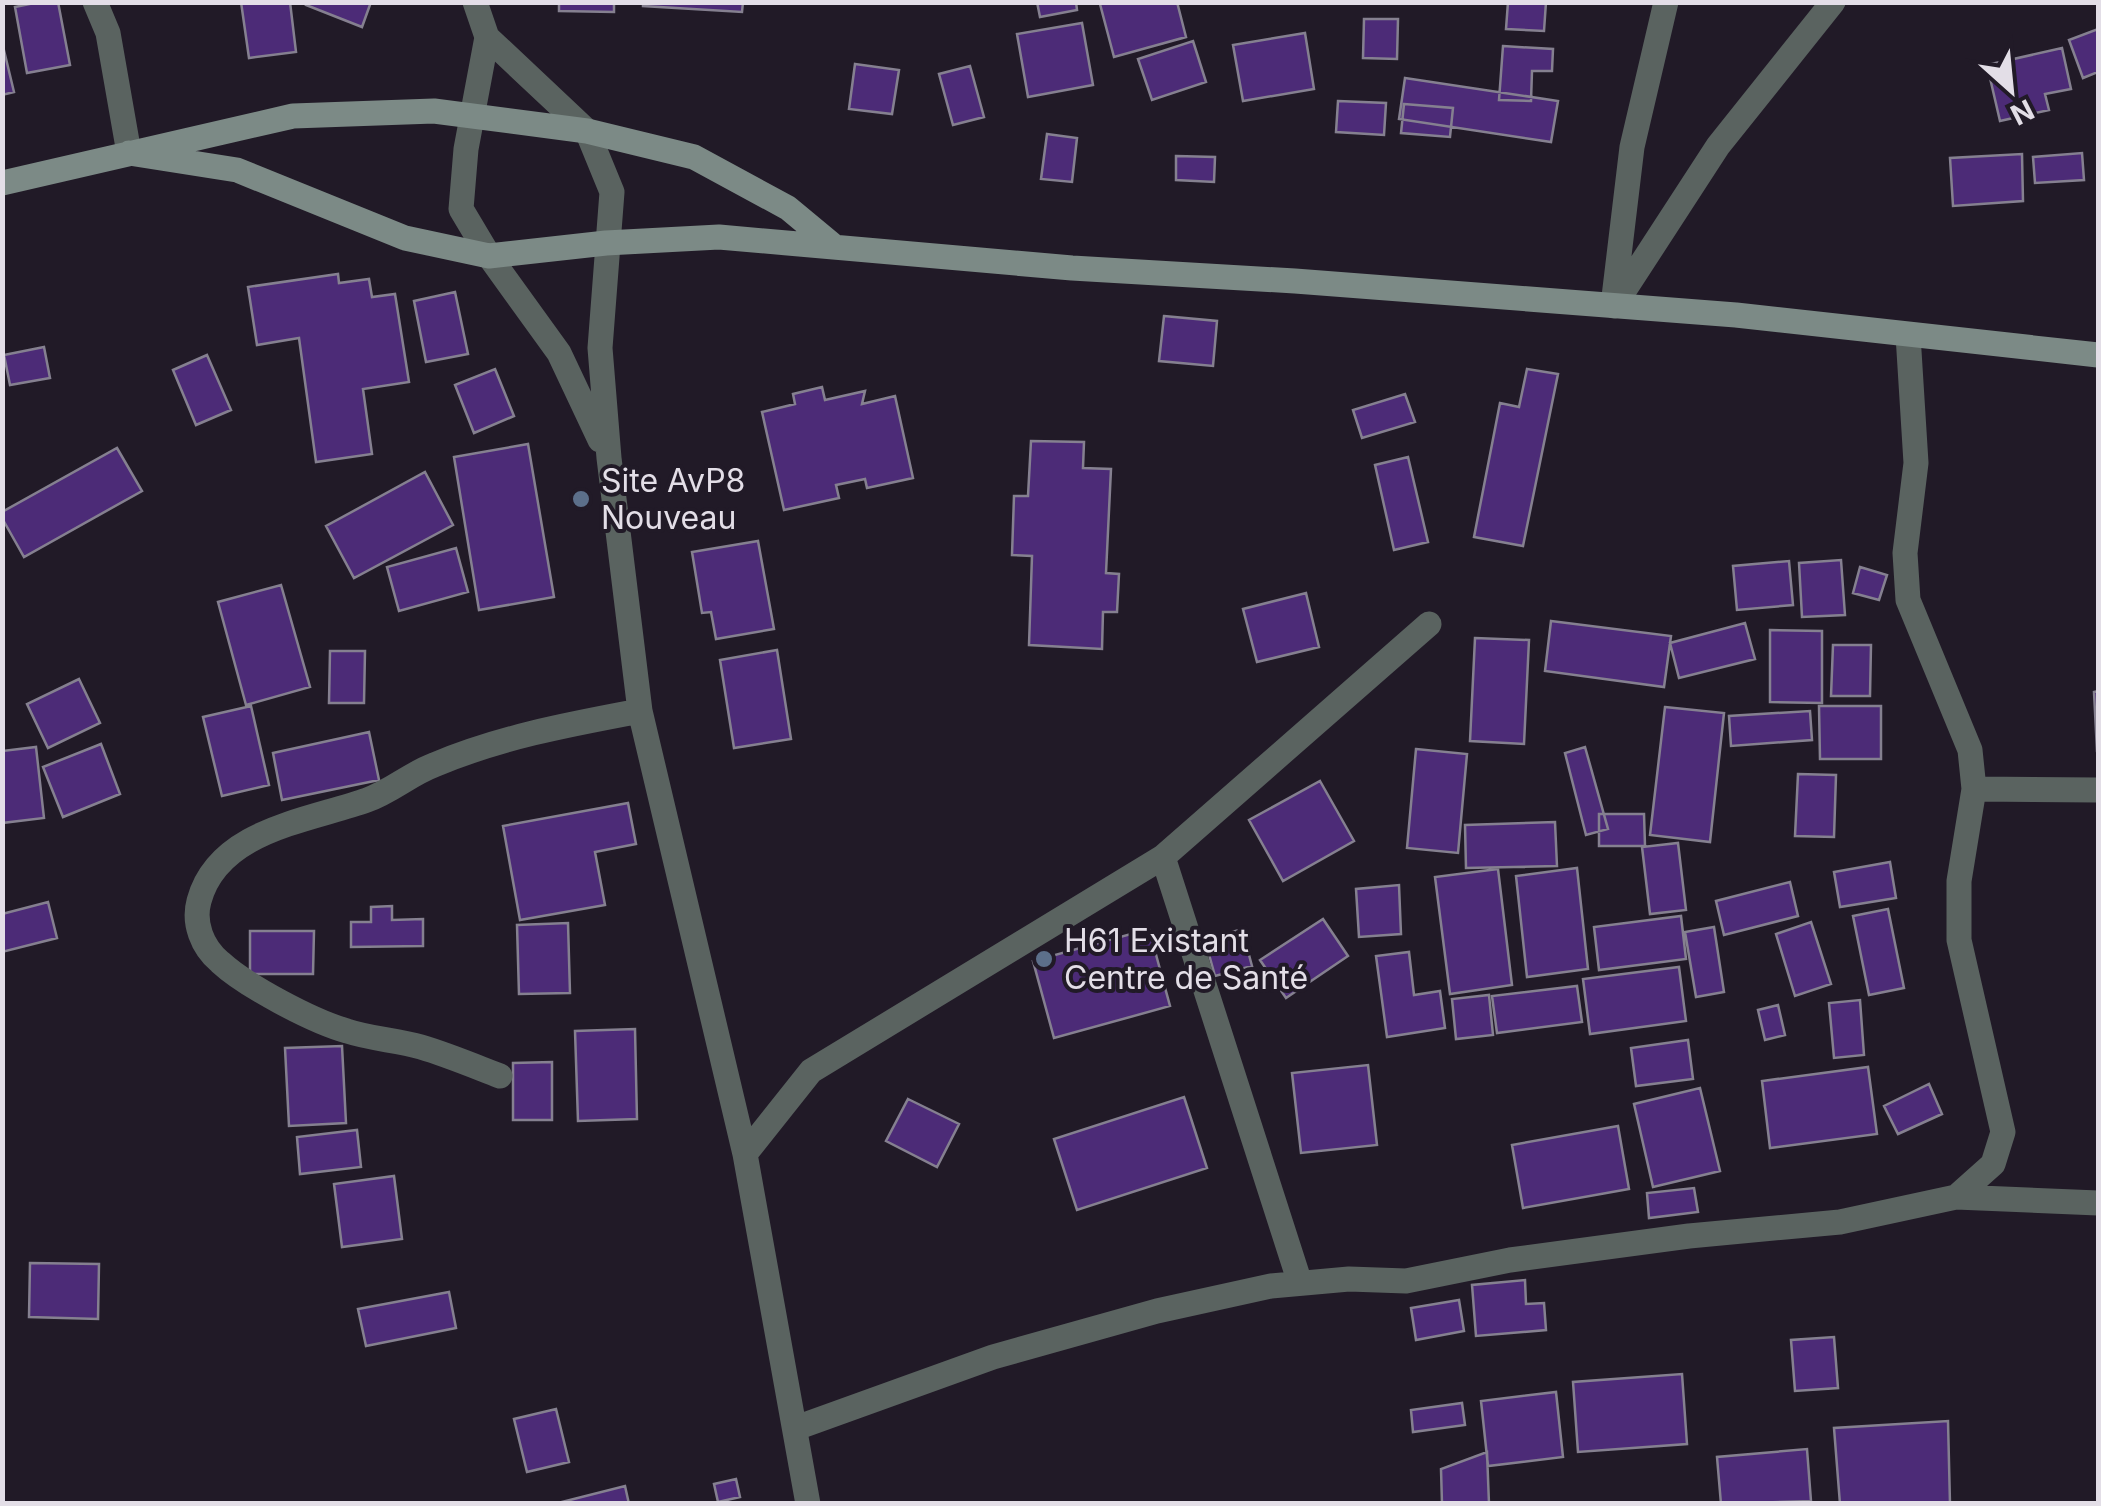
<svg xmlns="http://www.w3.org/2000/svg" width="2101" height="1506" viewBox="0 0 2101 1506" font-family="Inter,sans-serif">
<rect width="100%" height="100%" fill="#211a27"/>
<!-- building -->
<path fill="#4c2b77" stroke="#858090" stroke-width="2.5" d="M39,2H58L70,65L27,73L15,7Z
M241,2H290L296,52L249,58Z
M307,2H371L362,27L306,5Z
M559,2H614V12L559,11Z
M643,2H743L742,12L643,6Z
M1037,2H1076L1077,10L1040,17Z
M1106,2H1177L1186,37L1114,57L1100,4Z
M1508,2H1546L1544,31L1506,29Z
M1364,19H1398L1397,59L1363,58Z
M1082,23L1093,85L1028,97L1017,34Z
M2098,29V72L2083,78L2069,40Z
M1305,33L1314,89L1243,101L1233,45Z
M1193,41L1206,82L1152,100L1138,59Z
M2,42L14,92L2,95Z
M1503,46L1553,49L1552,71H1532L1531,101L1499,100Z
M2062,48L2071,89L2045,94L2049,110L2000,121L1987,65Z
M855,64L899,70L892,114L849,109Z
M970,66L984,117L953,125L939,74Z
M1405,78L1558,101L1551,142L1399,119Z
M1338,101L1386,103L1384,135L1336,132Z
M1404,104L1453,108L1450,137L1401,133Z
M1047,134L1077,138L1072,182L1041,179Z
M2082,153L2084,180L2035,183L2033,157Z
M2022,154L2023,201L1953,206L1950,158Z
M1176,156L1215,157L1214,182L1176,180Z
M338,274L339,283L369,279L372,297L395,294L409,382L363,389L372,454L316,462L299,338L257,345L248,287Z
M455,292L468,354L426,362L414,301Z
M1164,316L1217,321L1213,366L1159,361Z
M44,347L50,378L10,385L4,355Z
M207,355L231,410L196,425L173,370Z
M495,369L514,416L474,433L455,385Z
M1527,369L1558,374L1523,546L1474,537L1500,403L1519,407Z
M822,387L825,400L865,391L862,404L895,396L913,478L867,488L865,479L836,485L839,498L784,510L762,412L795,404L793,394Z
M1405,394L1415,422L1362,438L1353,410Z
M1031,441L1084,442L1083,468L1111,469L1106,573L1119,574L1117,612H1103L1102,649L1029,645L1032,556L1012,555L1014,496H1028Z
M528,444L554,597L479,610L454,457Z
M117,448L142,491L24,557L2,518V512Z
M1408,457L1428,542L1394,550L1375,465Z
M425,472L453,525L354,578L326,526Z
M758,541L774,629L716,639L711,612L702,613L692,552Z
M456,548L468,592L399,611L387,567Z
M1841,560L1845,615L1802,617L1799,563Z
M1789,561L1793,605L1737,610L1733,566Z
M1860,567L1887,575L1879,600L1853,593Z
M281,585L310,687L246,705L218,602Z
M1306,593L1319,647L1257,662L1243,609Z
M1551,621L1671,636L1664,687L1545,671Z
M1745,623L1755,659L1679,678L1670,643Z
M1770,630L1822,631V703L1770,702Z
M1475,638L1529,640L1524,744L1470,741Z
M1833,645H1871L1870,696H1831Z
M777,650L791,739L734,748L720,660Z
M330,651H365L364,703H329Z
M79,679L100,723L48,748L27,704Z
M2098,691V751H2097L2094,692Z
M251,706L269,785L222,796L203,717Z
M1819,706H1881V759H1820Z
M1665,707L1724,713L1710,842L1650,835Z
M1810,711L1812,740L1731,746L1729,716Z
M369,732L379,780L282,800L273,753Z
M101,744L120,794L63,817L43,767Z
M36,747L44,818L2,823V751Z
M1585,747L1608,829L1586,835L1565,753Z
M1416,749L1467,754L1458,853L1407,848Z
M1798,774L1836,775L1834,837L1795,836Z
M1320,781L1354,841L1283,881L1249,820Z
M628,803L636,844L595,852L605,905L520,920L503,826Z
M1599,814H1644L1645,846H1599Z
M1555,822L1557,866L1466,868L1465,825Z
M1678,843L1686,910L1650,914L1642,847Z
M1890,862L1896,898L1840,907L1834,872Z
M1577,868L1588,969L1527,977L1516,876Z
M1498,869L1512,985L1450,994L1435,877Z
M1790,882L1798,916L1724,935L1716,901Z
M1399,885L1401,934L1359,937L1356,889Z
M48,902L57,938L2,952V914Z
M392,906V920L423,919V946L351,947V922H371V907Z
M1888,909L1904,988L1869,995L1853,916Z
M1681,916L1686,959L1599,970L1594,927Z
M1323,919L1348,956L1286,998L1260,960Z
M1811,922L1831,984L1795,996L1776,934Z
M568,923L570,993L519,994L517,925Z
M1714,927L1724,992L1696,997L1685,932Z
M1149,929L1170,1006L1054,1038L1033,961Z
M1242,929L1252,966L1215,976L1205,940Z
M250,931H314L313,974H250Z
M1409,952L1414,995L1440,991L1445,1028L1387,1037L1376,956Z
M1679,967L1686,1021L1590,1034L1583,979Z
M1577,986L1582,1022L1497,1033L1492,996Z
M1489,995L1493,1035L1456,1039L1452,999Z
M1860,1000L1864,1055L1834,1058L1829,1003Z
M1778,1005L1785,1035L1765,1040L1758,1010Z
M635,1029L637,1119L578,1121L575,1031Z
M1688,1040L1693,1079L1636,1086L1631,1048Z
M342,1046L346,1123L289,1126L285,1048Z
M552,1062V1120H513V1063Z
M1368,1065L1377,1145L1301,1153L1292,1073Z
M1868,1067L1877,1134L1770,1148L1762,1081Z
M1929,1084L1942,1114L1898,1134L1884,1106Z
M1700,1088L1720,1171L1653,1187L1634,1104Z
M1184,1097L1207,1168L1077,1210L1054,1139Z
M908,1099L959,1124L937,1167L886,1141Z
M1618,1126L1629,1189L1523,1208L1512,1145Z
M357,1130L361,1167L300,1174L297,1137Z
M394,1176L402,1239L342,1247L334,1184Z
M1694,1188L1698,1212L1649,1218L1647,1193Z
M30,1263L99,1264L98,1319L29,1317Z
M1525,1280L1526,1304L1544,1303L1546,1330L1476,1336L1472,1285Z
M449,1292L456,1328L366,1346L358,1309Z
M1459,1300L1464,1331L1416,1340L1411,1308Z
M1834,1337L1838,1388L1795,1391L1791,1340Z
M1682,1374L1687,1444L1578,1452L1573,1382Z
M1556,1392L1563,1457L1488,1466L1481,1401Z
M1462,1403L1465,1425L1413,1432L1411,1410Z
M556,1409L569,1462L527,1472L514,1419Z
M1948,1421L1950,1504H1840L1834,1428Z
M1807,1449L1811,1501L1721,1504L1717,1457Z
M1487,1452L1489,1504H1442L1441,1469Z
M736,1479L740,1497L718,1502L714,1484Z
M625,1486L629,1504H554Z"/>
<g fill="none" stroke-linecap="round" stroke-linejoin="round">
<!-- street -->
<path stroke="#5a6360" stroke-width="25" d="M95,2L108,33L129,153
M475,2L487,37L587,131L612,192L600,348L609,458L640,711L745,1154L808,1504
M487,37L466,149L461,209L489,256L559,353L600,440
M1614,297L1632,147L1666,2
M1614,306L1718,146L1833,2
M1908,335L1916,463L1905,553L1908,600L1970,750L1974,789L1959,881V940L2003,1132L1993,1164L1956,1197
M1974,789L2098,790
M1163,857L1300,1283
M500,1076C474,1066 448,1055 421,1047C397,1040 371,1039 347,1031C312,1021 246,986 220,962C202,947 193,923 199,901C218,830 308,821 367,800C392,791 410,774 434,765C500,737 571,724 640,711
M745,1154L811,1071L1163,857L1429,624
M796,1428L993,1357L1157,1311L1271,1286L1349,1279L1406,1281L1510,1260L1689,1236L1840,1222L1956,1197L2098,1203"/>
<!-- secondary -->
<path stroke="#7c8a86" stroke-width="25" d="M129,153L237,170L405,238L489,256L606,243L719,237L1072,268L1295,281L1736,315L2098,355
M2,183L293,116L434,111L587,131L694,157L788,208L835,247"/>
</g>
<!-- markers -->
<g fill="#5c6f8a" stroke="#211a27" stroke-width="4">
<circle cx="581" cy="499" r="10"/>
<circle cx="1044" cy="959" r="10"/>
</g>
<g text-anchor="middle" stroke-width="8" stroke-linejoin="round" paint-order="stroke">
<!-- poi labels -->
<g font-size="32" fill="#e3dee7" stroke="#211a27" text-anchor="start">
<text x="601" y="492">Site AvP8<tspan x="601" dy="37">Nouveau</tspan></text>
<text x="1064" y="952">H61 Existant<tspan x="1064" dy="37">Centre de Santé</tspan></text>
</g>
</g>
<!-- border -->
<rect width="2101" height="1506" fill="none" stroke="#e3dee7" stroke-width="10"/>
<!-- north arrow -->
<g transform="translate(2011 90) rotate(153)" stroke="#211a27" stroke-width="8" paint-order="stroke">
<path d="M0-8L18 38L0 25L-18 38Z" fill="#e3dee7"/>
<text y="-15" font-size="28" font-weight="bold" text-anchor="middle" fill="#e3dee7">N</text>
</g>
</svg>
